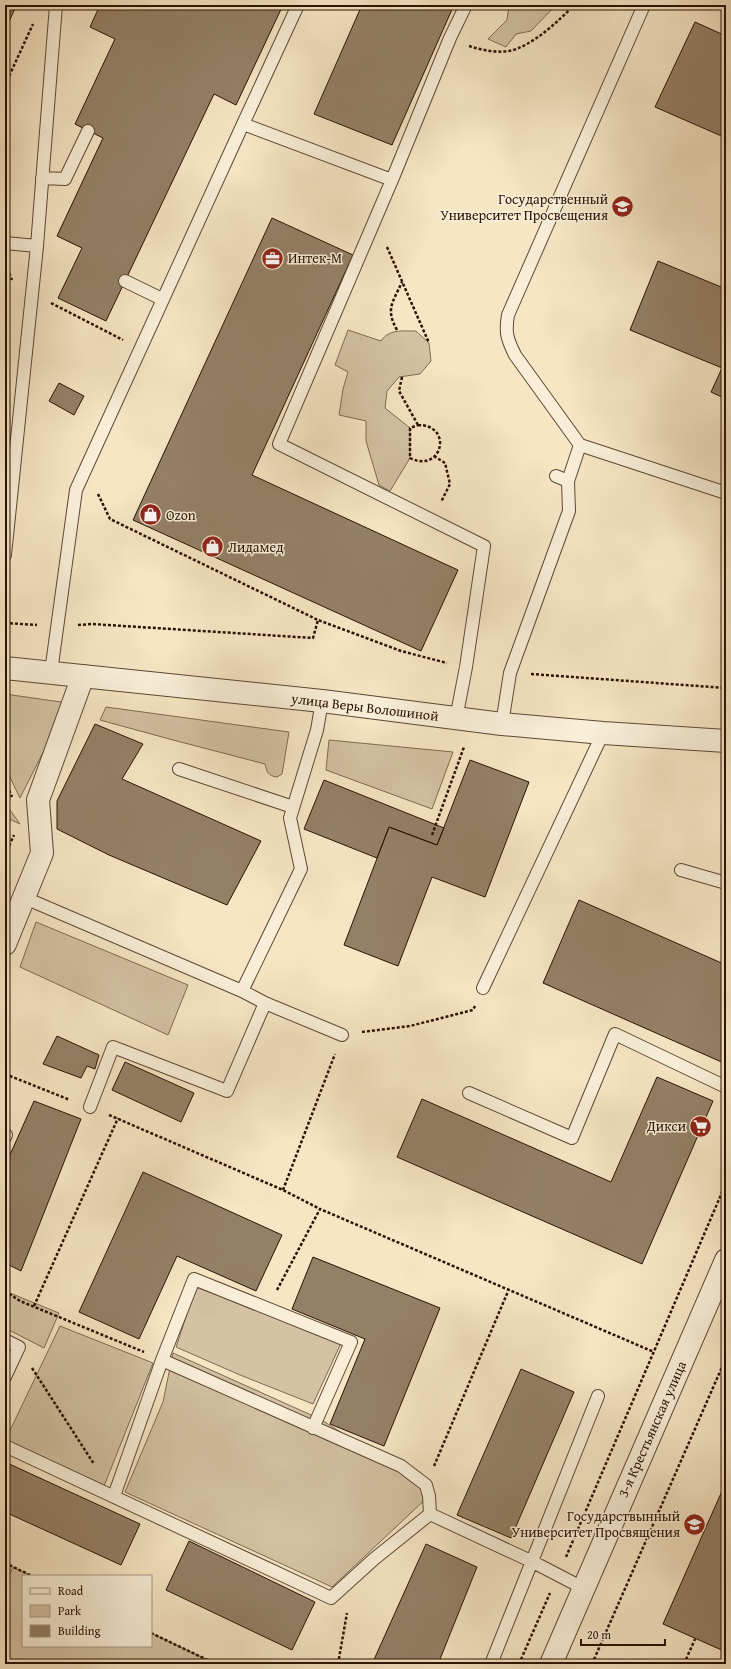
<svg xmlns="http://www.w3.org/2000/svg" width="731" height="1669" viewBox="0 0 731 1669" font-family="'Gentium Book Plus',serif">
<rect width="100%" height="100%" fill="#f6e6c4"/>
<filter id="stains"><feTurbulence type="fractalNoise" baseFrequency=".005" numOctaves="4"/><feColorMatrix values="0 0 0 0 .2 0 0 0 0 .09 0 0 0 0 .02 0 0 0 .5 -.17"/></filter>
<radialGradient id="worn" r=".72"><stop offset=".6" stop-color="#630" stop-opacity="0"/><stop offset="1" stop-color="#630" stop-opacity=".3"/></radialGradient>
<!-- green -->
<path fill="#d3c2a3" stroke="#7e6a53" d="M509,5H556L531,31L516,34L506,47L488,39L507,20Z
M348,330L381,341C389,329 402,331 416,331L429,343L431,361L420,374L399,377L387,391L385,408L410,428V458L390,491L379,485L366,441V421L339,415L343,389L348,372L335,365Z
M5,694L68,703L20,798L5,767Z
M106,707L289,732L282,774L277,777C268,776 267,772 265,764L173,740L100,720Z
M329,740L453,752L432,809L326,770Z
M5,803L20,824L5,817Z
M36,922L188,985L168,1035L20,967Z
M196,1287L342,1341L313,1404L240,1375L176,1347Z
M5,1291L59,1313L44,1348L5,1328Z
M60,1326L153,1363L102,1491L5,1441Z
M173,1353L320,1419L407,1474L429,1496L332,1587L125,1492L163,1402Z
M13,1567L32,1576H23V1646H151V1633L216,1664H5V1584Z"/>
<!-- building -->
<path fill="#948067" stroke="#2a1203" d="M5,5L16,6L5,31Z
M100,5H283L236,105L214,94L106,321L58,298L82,248L57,236L103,138L75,124L115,39L90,27Z
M362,5H454L392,145L314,114Z
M695,22L726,36V138L655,107Z
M272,218L353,255L252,475L458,570L421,651L133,520Z
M658,261L726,289V399L711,392L722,368L630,330Z
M59,383L84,396L74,415L49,401Z
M95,724L143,744L122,779L261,841L227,905L109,855L57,829V801Z
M470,760L529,782L485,897L432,877L398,966L344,945L389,827L437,845Z
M324,780L444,828L437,845L389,827L377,858L304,829Z
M579,900L726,965V1064L543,983Z
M57,1036L99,1055L95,1069L87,1066L81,1078L43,1064Z
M125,1062L194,1093L181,1122L112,1090Z
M657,1077L713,1101L642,1264L397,1157L422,1099L611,1182Z
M34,1101L81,1119L21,1271L5,1263V1166Z
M143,1172L282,1235L256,1291L177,1256L139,1339L79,1312Z
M313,1257L440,1308L384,1446L330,1424L365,1339L292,1309Z
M521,1369L574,1392L511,1538L457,1515Z
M5,1462L140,1524L121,1565L5,1512Z
M726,1482V1652L663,1624Z
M189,1541L315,1602L292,1650L166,1590Z
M426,1544L477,1567L438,1664H372Z"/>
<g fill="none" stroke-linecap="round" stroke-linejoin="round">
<defs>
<path id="service" d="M644,5L508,315C505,332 507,339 515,355L580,445L726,493
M243,124L298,5
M42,178L65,179L88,131
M392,180L450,38L466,5
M5,243L37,246
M125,281L162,299
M568,481L580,445
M5,555L37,246L56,5
M51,672L76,490L243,124L392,180L279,444L484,546L466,667L456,719
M502,724L510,673L569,511L568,481L556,476
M179,769L293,807
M681,870L726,883
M25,898L242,991L301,869L290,818L317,730L322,701
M483,988L603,733
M242,991L265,1003L342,1035
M469,1093L572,1138L615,1034L726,1087
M90,1107L113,1047L227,1091L265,1003
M5,1137L6,1135
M5,1340L19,1347L5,1377
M313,1428L351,1342L194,1279L162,1360L401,1466L426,1485L429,1496L430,1514L533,1562L583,1588
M5,1446L331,1598L374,1559L430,1514
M114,1496L162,1360
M491,1664L598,1396"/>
<path id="minor" d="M5,944L42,853L38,800L83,676"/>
<path id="tertiary" d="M5,668L322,701L502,724L603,733L726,741
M551,1664L726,1260"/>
</defs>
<!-- service casing -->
<use href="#service" stroke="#5d4733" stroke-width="14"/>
<!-- minor casing -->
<use href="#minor" stroke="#5d4733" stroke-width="24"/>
<!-- tertiary casing -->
<use href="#tertiary" stroke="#5d4733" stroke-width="24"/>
<!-- path -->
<path stroke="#2a1203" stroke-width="2.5" stroke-dasharray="3 2" stroke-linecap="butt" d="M469,46C482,50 495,53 509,51C531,47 559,21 574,5
M5,85L33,24
M387,247L429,343
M5,264L12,280
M51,303L123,340
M397,330C385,309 393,302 402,282
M402,377L399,391L418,425
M418,425C454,425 442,474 410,458V428Z
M434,456L445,463L450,484L441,502
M98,494L110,519L318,620
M5,623L37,625
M78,625L92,624L313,638L318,620L401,651L447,663
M531,674L726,688
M5,781L12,797
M432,835L464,747
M5,855L14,835
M362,1032L410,1026L473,1010L475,1006
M5,1074L70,1100
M109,1115L283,1190L320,1209
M283,1190L335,1054
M277,1290L320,1209L654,1352
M5,1291L20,1301L144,1352
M34,1306L118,1118
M32,1368L94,1464
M434,1466L509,1289
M566,1557L726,1183
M5,1563L32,1576
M151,1633L216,1664
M338,1664L347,1613
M519,1664L550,1593
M592,1664L726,1358
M684,1664L695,1639"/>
<!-- service -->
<use href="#service" stroke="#f9efd9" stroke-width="12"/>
<!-- minor -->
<use href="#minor" stroke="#f9efd9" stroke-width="22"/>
<!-- tertiary -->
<use href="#tertiary" stroke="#f9efd9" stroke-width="22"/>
</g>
<!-- icons -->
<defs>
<symbol id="university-disc" viewBox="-11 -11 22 22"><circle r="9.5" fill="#8f2418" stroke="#f9efd9"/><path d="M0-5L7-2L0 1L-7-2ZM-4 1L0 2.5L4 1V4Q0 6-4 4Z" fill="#fff"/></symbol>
<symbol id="office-disc" viewBox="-11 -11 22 22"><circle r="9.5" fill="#8f2418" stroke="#f9efd9"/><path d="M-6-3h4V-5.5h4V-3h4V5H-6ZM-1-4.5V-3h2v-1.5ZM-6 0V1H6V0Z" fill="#fff"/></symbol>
<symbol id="shop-disc" viewBox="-11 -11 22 22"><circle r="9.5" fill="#8f2418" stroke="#f9efd9"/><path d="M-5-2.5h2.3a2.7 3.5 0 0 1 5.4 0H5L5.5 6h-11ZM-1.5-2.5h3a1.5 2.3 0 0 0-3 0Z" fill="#fff"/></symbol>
<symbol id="supermarket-disc" viewBox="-11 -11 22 22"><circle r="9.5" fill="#8f2418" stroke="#f9efd9"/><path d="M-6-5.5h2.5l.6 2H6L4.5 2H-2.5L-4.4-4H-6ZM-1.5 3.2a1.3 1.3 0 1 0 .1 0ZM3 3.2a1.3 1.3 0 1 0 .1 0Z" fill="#fff"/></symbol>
</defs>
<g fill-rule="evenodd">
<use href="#university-disc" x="610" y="194" width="25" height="25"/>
<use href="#office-disc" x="260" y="246" width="25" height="25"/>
<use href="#shop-disc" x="138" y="502" width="25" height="25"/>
<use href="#shop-disc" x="200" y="534" width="25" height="25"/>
<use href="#supermarket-disc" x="688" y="1114" width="25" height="25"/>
<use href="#university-disc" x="682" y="1512" width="25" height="25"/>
</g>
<g text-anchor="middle" stroke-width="3" stroke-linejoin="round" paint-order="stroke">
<!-- poi labels -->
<g font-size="14" fill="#2a1203" stroke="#f9efd9" text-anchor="end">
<text x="608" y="204">Государственный<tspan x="608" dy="16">Университет Просвещения</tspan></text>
<text x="288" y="263" text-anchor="start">Интек-М</text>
<text x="166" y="520" text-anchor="start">Ozon</text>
<text x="228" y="552" text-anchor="start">Лидамед</text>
<text x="686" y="1131">Дикси</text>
<text x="680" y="1521">Государствынный<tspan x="680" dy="16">Университет Просвящения</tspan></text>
</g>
<!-- street labels -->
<g font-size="14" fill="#2a1203" stroke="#f9efd9">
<text transform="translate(365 707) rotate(7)" y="5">улица Веры Волошиной</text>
<text transform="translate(652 1429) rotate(-66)" y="5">3-я Крестьянская улица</text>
</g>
</g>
<!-- margin -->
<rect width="731" height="1669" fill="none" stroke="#f6e6c4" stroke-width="20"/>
<rect x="6" y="6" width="719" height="1657" fill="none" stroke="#2a1203" stroke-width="2"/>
<rect x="10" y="10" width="711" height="1649" fill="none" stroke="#2a1203"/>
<!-- legend -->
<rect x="22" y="1575" width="130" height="72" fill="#f9efd9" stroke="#a69783"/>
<rect x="30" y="1588" width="20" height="6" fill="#f9efd9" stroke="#a69783"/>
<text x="58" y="1595" font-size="12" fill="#2a1203">Road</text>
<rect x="30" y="1605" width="20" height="12" fill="#d3c2a3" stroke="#a69783"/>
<text x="58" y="1615" font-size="12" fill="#2a1203">Park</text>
<rect x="30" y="1625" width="20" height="12" fill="#948067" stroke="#a69783"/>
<text x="58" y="1635" font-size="12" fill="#2a1203">Building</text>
<!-- scale -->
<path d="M581 1639v6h84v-6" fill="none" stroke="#2a1203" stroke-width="2"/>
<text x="587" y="1639" font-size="12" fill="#2a1203" stroke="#f9efd9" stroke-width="3" paint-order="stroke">20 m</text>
<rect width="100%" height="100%" filter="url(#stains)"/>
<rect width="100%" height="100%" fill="url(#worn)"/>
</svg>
